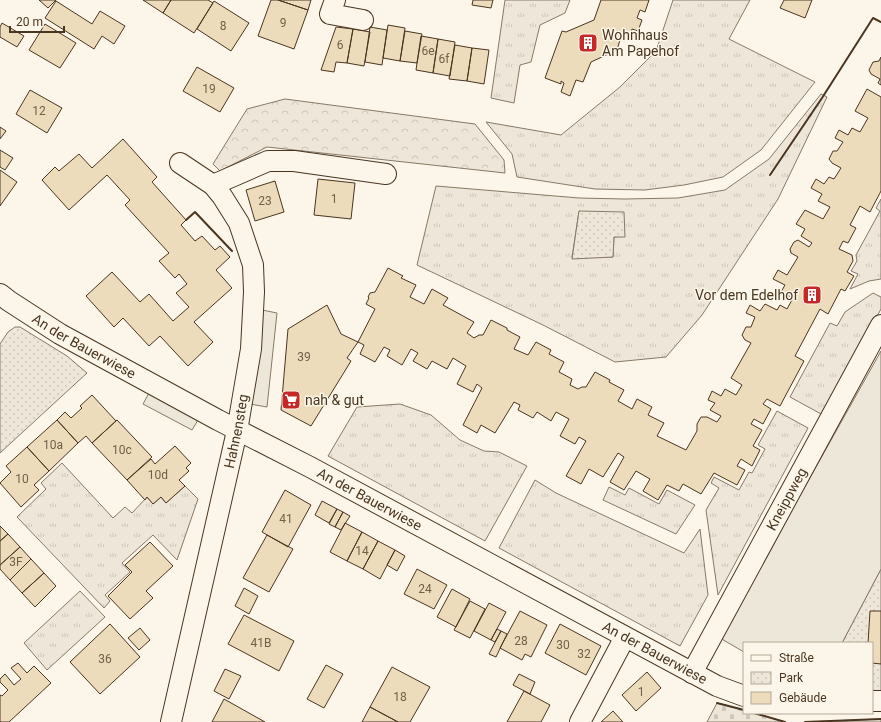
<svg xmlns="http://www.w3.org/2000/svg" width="881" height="722" viewBox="0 0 881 722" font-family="Roboto,sans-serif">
<defs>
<pattern id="grass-tufts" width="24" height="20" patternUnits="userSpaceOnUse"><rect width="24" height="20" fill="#ede6d9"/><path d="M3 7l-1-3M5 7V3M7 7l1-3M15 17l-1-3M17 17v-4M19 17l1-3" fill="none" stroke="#cdc6ba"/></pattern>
<pattern id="forest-crowns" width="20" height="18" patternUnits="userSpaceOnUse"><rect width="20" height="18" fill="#ede6d9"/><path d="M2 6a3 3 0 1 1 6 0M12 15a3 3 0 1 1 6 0" fill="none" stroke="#cdc6ba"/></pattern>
<pattern id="cemetery-stones" width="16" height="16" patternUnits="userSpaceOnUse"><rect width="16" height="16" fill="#ede6d9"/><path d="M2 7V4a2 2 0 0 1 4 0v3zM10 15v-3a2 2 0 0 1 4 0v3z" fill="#cdc6ba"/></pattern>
<pattern id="park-dots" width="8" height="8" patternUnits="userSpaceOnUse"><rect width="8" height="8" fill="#ede6d9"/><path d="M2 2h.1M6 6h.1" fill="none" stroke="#cdc6ba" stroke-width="1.8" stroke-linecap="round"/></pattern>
</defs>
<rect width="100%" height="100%" fill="#fbf6e9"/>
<!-- grass -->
<path fill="url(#grass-tufts)" stroke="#887966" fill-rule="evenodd" d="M505,0H570L565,13L540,25L531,62L520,65L514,103L491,98Z
M673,0H750L729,39L815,82L761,150L723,177L684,185L645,190L595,189L517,177L512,154L486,122L561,135L620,87L656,51Z
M821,94L827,97L778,199L702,315L666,357L615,362L543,325L417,265L436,186L579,198L625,199L678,198L725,190L769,159ZM579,211L625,236L614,237L613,257L572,258Z
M881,199V279L869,281L850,289L858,274L851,271L857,261L856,255L880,211L876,208Z
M873,293L881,297V309L823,415L790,397L830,323L837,326L845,312Z
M400,404L431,415L460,440L484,451L499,452L527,466L485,541L328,456L357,407Z
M777,411L808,428L718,595L706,510L719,488L711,483L714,477L739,490L749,472L752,473L765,449L758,445Z
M62,463L113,518L125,507L132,513L147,497L153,504L161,497L166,503L185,486L198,499L177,560L153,535L122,563L130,572L105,595L110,601L104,608L17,517L46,489L41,483Z
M535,480L556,493L684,553L700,529L708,595L680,646L499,548Z
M609,487L625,495L629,488L659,504L667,490L695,505L676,534L603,500Z
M80,591L105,617L47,670L24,643Z"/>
<!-- forest -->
<path fill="url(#forest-crowns)" stroke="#887966" d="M285,99L475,124L504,160L505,173L267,147L220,171L213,164L247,109Z"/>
<!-- cemetery -->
<path fill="url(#cemetery-stones)" stroke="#887966" d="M717,703L744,710V713H754L785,722H707Z
M881,719V722H805Z"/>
<!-- park -->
<path fill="url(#park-dots)" stroke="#887966" d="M579,211L624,212L625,237H614L613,257L572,259Z
M15,327H20L67,356L87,373L0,453V344L8,332Z
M881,569V691H872V643H842Z"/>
<!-- parking -->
<path fill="#ede7d9" stroke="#887966" d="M262,310L277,313L267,407L250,404Z
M881,351V569L842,643H744V652L720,638Z
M149,393L198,420L192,430L143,404Z"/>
<!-- building -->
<path fill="#ecdcbc" stroke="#4a3520" d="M39,0H56L48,8Z
M143,0H171L163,13Z
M171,0H208L213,3L194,33L163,13Z
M271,0H278L308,10L294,49L258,36Z
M278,0H311L308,10Z
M473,0H493L491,8L472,5Z
M601,0H649L645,12L640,10L637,18L642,20L638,31L632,29L630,36L622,33L617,50L591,62L583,82L576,80L570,96L561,92L564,83L561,81V84L545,78L562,31L566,32L594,20Z
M784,0H812L805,18L780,8Z
M56,1L92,24L100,11L125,26L114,44L102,36L94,49L45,18Z
M214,1L249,23L231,51L197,29Z
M2,23L24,36L17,47L0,37V27Z
M45,24L76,43L60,68L29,50Z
M388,25L405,28L400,61L383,58Z
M336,27L353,29L347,63L336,62L334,72L321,70Z
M370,27L387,30L382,65L365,62Z
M353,29L370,32L364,66L347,63Z
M405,31L422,34L417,63L400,61Z
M421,36L438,39L433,73L416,70Z
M438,39L455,42L450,76L433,73Z
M455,45L472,48L467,81L449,79Z
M472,48L489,50L484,84L467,81Z
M881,57V85L878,83L880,79L871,74L869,70L873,62L879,61Z
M197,67L234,88L220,112L183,91Z
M867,89L881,97V191L870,212L860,206L850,225L856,228L848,243L843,241L839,249L852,255L853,261L847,272L854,276L845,291L841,289L828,314L820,309L795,356L804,361L780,406L767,399L763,404L771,409L763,424L754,419L751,424L762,430L753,446L760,450L752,466L741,459L737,466L745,470L737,485L714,473L701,494L683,484L679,491L667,485L658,500L643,491L650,479L636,471L624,490L610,482L624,457L618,453L603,477L589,469L581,484L566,476L586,441L579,437L575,444L560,436L569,419L556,412L551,421L537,412L533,418L518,410L520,405L514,402L495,433L481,425L477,433L463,425L482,388L477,384L473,392L457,384L466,366L453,358L447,369L432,361L427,369L413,361L418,353L411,349L402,365L387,356L390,350L384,347L375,362L360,354L364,345L358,342L375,309L366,304L369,298L368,297L370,293L375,292L388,268L403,276L401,278L416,285L410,297L424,304L432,289L448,298L443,305L474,322L467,333L474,338L479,335H483L491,320L507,328V330L520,337L514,349L528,355L536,342L551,350L549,354L564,362L559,372L572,379L570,385L578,389L582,387H586L595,372L610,380L609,382L624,390L618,401L632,409L637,399L652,407L648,415L664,423L657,436L686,450L697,431V424L701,417H707L717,422L721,416L710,410L715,403L708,400L712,391L721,396L725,389L736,395L742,385L731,378L751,343L745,340L742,335L746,327H751L755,317L746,313L750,305L760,311L765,304L777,310L780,305L787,309L793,298L781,292L785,285L773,279L778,270L787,275L798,257L791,253L790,249L794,242L798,240L809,247L812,243L801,236L805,229L796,224L805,210L823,219L830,207L818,201L822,194L811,188L816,179L824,184L829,177L834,179L841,168L832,163L829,159L833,151H837L843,142L835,138L839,130L848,135L852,128L860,132L868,118L855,111Z
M30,90L62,108L47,133L16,114Z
M0,127L6,131L0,139Z
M123,139L157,177L152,182L186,220L181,225L195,241L202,236L215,250L220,246L230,257L216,270L232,288L194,322L213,342L188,366L160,336L149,346L123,318L114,327L86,296L112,272L140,302L149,294L173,321L189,307L176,293L187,284L179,274L175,278L159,261L169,253L125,205L130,200L107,175L69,210L42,180L55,167L59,171L79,154L92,168Z
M0,150L13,158L5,170L0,167Z
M0,170L17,182L0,206Z
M318,179L355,183L351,219L314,215Z
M275,181L284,212L255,221L246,190Z
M327,305L341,334L358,342L347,358L351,361L311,426L281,410L288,329Z
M92,395L116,421L92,443L86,436L78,443L57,420L65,412L71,418L82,408L80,406Z
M57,420L78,443L49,471L27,447Z
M117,420L152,457L127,480L92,443Z
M175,446L191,463L186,468L189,471L179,480L185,486L166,503L161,497L153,504L147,497L145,500L127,480L151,459L155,464Z
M27,447L49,471L34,485L39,490L21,507L0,483L11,472L6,466Z
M285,490L311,505L288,547L262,532Z
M322,501L337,509L329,523L315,515Z
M337,509L343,512L335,527L329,524Z
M343,512L350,516L341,530L335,527Z
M345,523L362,532L347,561L330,552Z
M0,526L8,534L0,541Z
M362,532L378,541L363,569L347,561Z
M8,534L20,547L0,565V541Z
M267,535L293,549L269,592L243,578Z
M378,541L395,550L380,579L363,569Z
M150,542L173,566L146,591L153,598L130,619L108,596L132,572L125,565Z
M20,547L31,559L10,580L0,569V565Z
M395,550L405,556L397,571L387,565Z
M31,559L44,573L22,593L10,580Z
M417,569L447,585L434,609L404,594Z
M44,573L56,586L35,607L22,593Z
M244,588L258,596L249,614L235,606Z
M452,589L470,599L456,627L437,617Z
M470,601L485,609L470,638L454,630Z
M489,603L506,612L491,640L474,631Z
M520,611L547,625L531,657L525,654L522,660L500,648Z
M870,611H881V664L872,663V643H868Z
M244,615L294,641L279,671L228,644Z
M110,624L140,657L100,694L70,662Z
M560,624L601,646L586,675L545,653Z
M140,628L150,640L139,650L128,638Z
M497,629L501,631L495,642L491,640Z
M501,631L507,634L496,657L489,654Z
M18,663L27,673L34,666L51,683L9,722H0V695L2,696L8,690L0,682V679L5,674L14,685L21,679L11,668Z
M326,665L343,674L324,708L307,699Z
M392,667L430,687L410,722H398L370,707Z
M225,669L241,676L229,699L214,691Z
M647,672L661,688L636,711L622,695Z
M519,674L535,682L530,694L513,685Z
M524,691L550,705L541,722H507Z
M224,699L265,722H212Z
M370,707L398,722H362Z
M613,711L623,722H601Z"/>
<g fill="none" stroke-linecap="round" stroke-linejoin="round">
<defs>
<g id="minor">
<path d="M335,0L330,14L363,20"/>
<path d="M213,185L268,161H294L386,174"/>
<path id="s1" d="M0,294L9,301L60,334L218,420L310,467L717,686L744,696"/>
<path id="s2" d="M692,673L881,325"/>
<path d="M872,701H881"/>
<path id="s3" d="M171,722L237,431L251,349L254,292L253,265L239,223L222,196L213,185L180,163"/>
<path d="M580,722L625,637"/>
</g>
</defs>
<!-- minor casing -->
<use href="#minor" stroke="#4a3520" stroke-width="22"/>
<!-- minor -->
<use href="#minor" stroke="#fbf6e9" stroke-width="20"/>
<!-- wall -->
<path stroke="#4a3520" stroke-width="2" d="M770,175L822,98L873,18L881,22
M186,220L195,212L232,251
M717,703L744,710
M754,713L785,722
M805,722L881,719"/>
</g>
<!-- icons -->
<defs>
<symbol id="building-square" viewBox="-11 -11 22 22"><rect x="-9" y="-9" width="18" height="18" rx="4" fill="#c62828" stroke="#fbf6e9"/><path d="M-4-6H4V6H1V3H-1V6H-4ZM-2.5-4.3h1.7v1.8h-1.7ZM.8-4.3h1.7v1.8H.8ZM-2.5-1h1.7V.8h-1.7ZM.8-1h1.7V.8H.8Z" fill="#fff"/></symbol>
<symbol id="supermarket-square" viewBox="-11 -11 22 22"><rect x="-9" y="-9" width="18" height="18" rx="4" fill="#c62828" stroke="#fbf6e9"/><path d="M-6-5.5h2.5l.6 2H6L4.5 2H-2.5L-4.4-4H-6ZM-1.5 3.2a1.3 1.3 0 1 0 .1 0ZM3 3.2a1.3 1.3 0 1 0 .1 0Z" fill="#fff"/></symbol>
</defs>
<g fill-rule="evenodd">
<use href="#building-square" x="577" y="32" width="22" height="22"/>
<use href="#building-square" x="801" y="284" width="22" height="22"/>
<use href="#supermarket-square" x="280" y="389" width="22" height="22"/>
</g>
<g text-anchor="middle" stroke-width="3" stroke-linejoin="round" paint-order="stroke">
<!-- number labels -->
<g font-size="12" fill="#725f47">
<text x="283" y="27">9</text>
<text x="223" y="30">8</text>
<text x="340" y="49">6</text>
<text x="428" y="55">6e</text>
<text x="444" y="63">6f</text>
<text x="209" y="93">19</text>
<text x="39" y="115">12</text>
<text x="334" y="203">1</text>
<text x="265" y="205">23</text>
<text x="304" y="361">39</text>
<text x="53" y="449">10a</text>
<text x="122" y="454">10c</text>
<text x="158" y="479">10d</text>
<text x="22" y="483">10</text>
<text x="286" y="523">41</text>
<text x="362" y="555">14</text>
<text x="16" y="566">3F</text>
<text x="425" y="593">24</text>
<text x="521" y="645">28</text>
<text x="261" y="647">41B</text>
<text x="563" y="649">30</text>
<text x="584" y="658">32</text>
<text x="105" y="663">36</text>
<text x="641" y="696">1</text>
<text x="400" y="701">18</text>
</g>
<!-- poi labels -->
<g font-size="14" fill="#4a3520" stroke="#fbf6e9" text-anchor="start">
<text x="602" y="40">Wohnhaus<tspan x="602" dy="16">Am Papehof</tspan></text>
<text x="798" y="300" text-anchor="end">Vor dem Edelhof</text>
<text x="305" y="405">nah &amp; gut</text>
</g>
<!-- street labels -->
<g font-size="14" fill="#4a3520" stroke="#fbf6e9">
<text dy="5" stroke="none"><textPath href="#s1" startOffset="99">An der Bauerwiese</textPath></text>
<text dy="5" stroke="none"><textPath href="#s3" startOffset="298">Hahnensteg</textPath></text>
<text dy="5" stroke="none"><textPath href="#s1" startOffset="423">An der Bauerwiese</textPath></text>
<text dy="5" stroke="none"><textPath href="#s2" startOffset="198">Kneippweg</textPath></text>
<text dy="5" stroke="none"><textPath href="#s1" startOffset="747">An der Bauerwiese</textPath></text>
</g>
</g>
<!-- legend -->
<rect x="743" y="642" width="130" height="72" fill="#fbf6e9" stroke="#b4a999"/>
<rect x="751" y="655" width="20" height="6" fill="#fbf6e9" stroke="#b4a999"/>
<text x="779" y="662" font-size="12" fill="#4a3520">Straße</text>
<rect x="751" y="672" width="20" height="12" fill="url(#park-dots)" stroke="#b4a999"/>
<text x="779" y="682" font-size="12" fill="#4a3520">Park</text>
<rect x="751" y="692" width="20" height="12" fill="#ecdcbc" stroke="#b4a999"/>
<text x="779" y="702" font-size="12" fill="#4a3520">Gebäude</text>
<!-- scale -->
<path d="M10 26v6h54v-6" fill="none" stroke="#4a3520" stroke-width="2"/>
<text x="16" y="26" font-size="12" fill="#4a3520" stroke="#fbf6e9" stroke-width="3" paint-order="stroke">20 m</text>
</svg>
